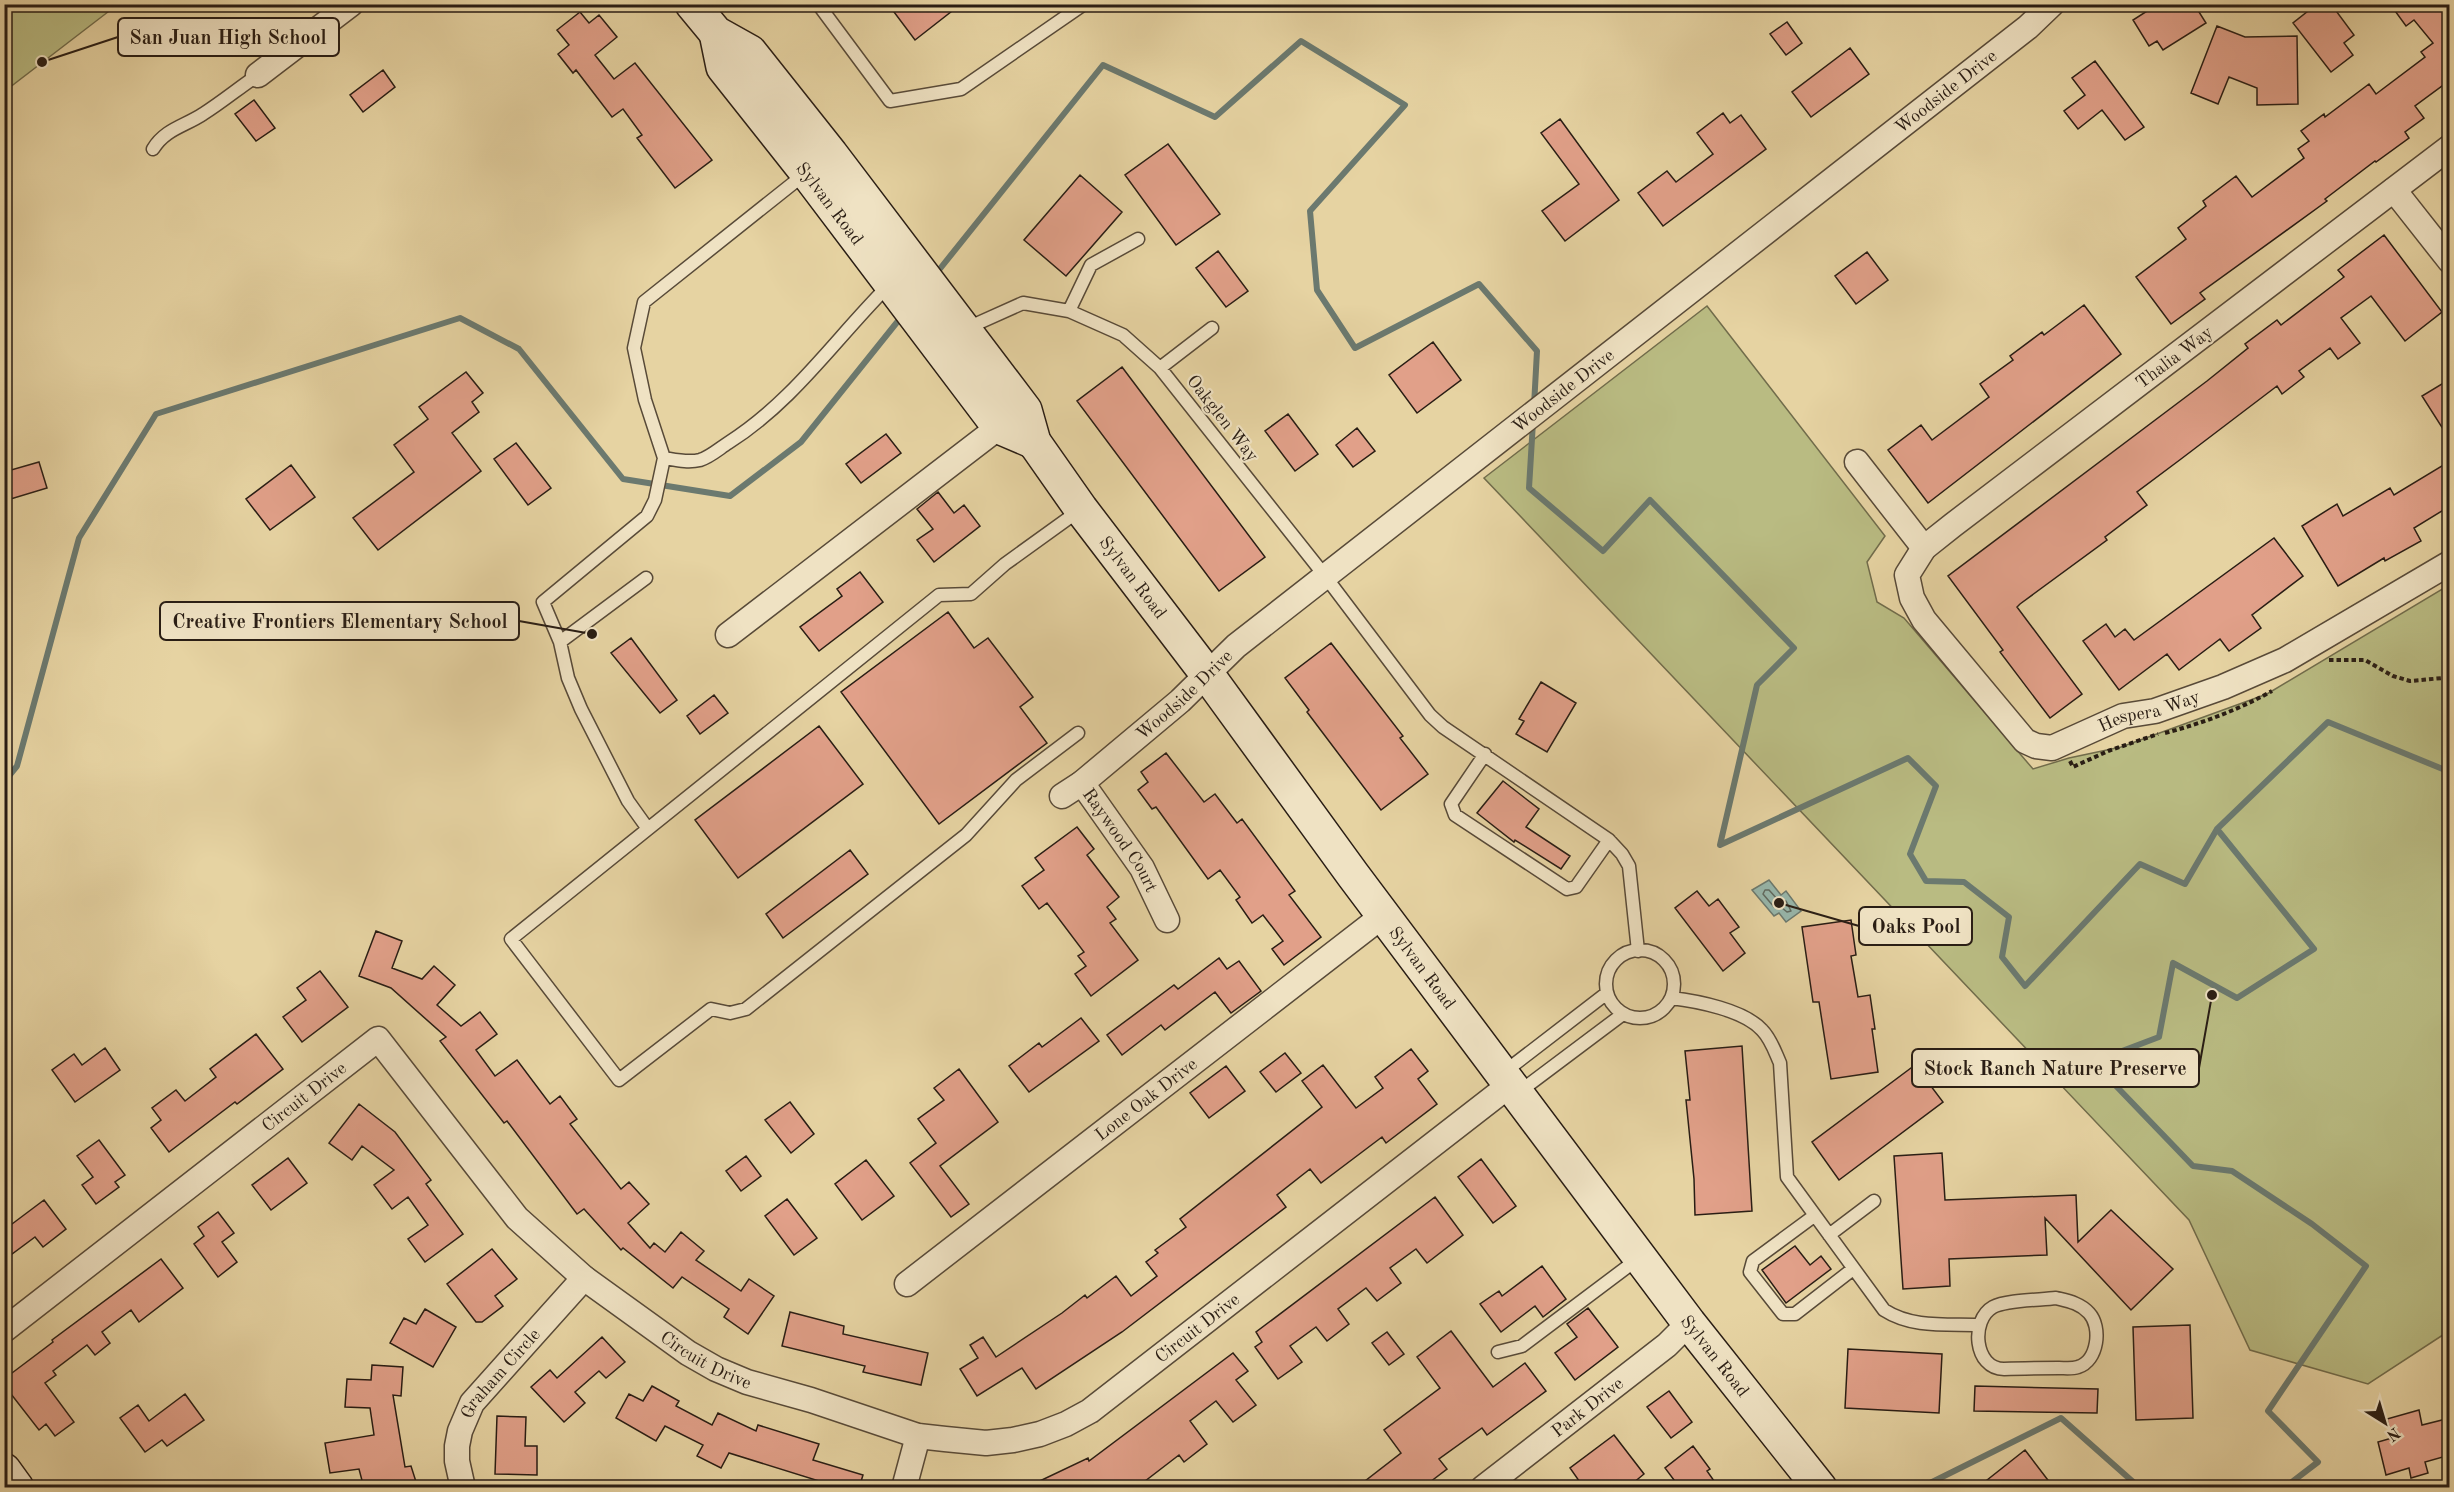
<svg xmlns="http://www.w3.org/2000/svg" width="2454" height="1492" viewBox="0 0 2454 1492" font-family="'Old Standard TT',serif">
<rect width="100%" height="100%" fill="#e6d3a2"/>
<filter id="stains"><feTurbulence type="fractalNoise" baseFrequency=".00333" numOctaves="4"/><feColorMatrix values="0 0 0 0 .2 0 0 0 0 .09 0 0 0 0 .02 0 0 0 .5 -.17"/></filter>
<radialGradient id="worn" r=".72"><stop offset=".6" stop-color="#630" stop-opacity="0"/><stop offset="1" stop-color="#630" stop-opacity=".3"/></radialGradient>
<!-- green -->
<path fill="#b9bb82" stroke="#716c4b" stroke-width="1.5" d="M5,4H117V5L5,91Z
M1707,306L1885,536L1867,562L1877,602L1904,618L2033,769L2069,758L2121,747L2267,694L2449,585V1331L2368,1384L2250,1350L2189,1220L1484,478Z"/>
<!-- water -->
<path fill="#97b7ac" stroke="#6b796f" stroke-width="1.5" d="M1769,880L1781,895L1786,891L1801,911L1786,922L1779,913L1774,916L1752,890Z"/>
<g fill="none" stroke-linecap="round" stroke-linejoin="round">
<!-- shore -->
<path stroke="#606a60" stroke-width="1.5" d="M1765,890H1769L1778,900L1786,901L1791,911L1787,912L1781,907H1774L1763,894Z"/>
<!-- stream -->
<path stroke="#6b796f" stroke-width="6" d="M935,275L1103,65L1215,117L1301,41L1405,105L1310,211L1317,290L1355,348L1479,284L1537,351L1534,406
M1533,422L1529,488L1603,551L1650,500L1794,648L1757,685L1720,845L1908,758L1936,786L1910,854L1926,881L1964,882L2009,917L2002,957L2025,986L2140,864L2185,884L2217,829L2328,722L2450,772
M4,782L17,766L79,538L156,414L460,318L519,349L623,479L730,496L801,442L902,316
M2217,829L2314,949L2237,998L2173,963L2159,1037L2093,1062L2193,1166L2232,1171L2312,1224L2366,1266L2268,1411L2318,1462L2284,1488
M1920,1488L2061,1418L2140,1488"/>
</g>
<!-- building -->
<path fill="#e1a089" stroke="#291d14" stroke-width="1.5" d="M888,4H961L915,40Z
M2158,4H2194L2206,23L2163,50L2157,41L2149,46L2133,20Z
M2317,4H2331L2354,35L2344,43L2353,55L2331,72L2293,23Z
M2390,4H2440L2450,18V80L2415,106L2424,118L2405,132L2409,138L2376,162L2375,161L2325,199L2327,201L2200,293L2205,299L2171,324L2136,277L2186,239L2178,228L2206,206L2203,201L2236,176L2252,197L2304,158L2298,149L2309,141L2301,131L2324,114L2325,117L2369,84L2376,94L2425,57L2421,52L2433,43L2414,20L2406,26Z
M580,12L589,23L599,15L617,37L595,55L614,79L635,63L712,160L675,188L637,138L642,135L623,109L612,117L576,70L573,73L558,54L569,45L557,30Z
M1787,22L1802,43L1786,55L1770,34Z
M2217,26L2245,37L2297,36L2298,104L2257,105V88L2229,77L2218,104L2191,93Z
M1850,48L1869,74L1811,117L1792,92Z
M2095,61L2144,127L2125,140L2102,110L2078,129L2064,111L2085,95L2072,78Z
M383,70L395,87L363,112L350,95Z
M254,100L275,128L256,141L235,114Z
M1723,113L1730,123L1741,115L1766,149L1663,226L1638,193L1667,171L1676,182L1713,154L1697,133Z
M1560,119L1619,200L1565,241L1542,211L1579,184L1541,133Z
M1168,144L1220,214L1176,245L1125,175Z
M1080,175L1122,212L1066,276L1024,240Z
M2384,235L2442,312L2405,341L2371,296L2341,318L2360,343L2338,359L2330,348L2299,371L2304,377L2282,394L2277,386L2181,459L2137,492L2147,505L2105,537L2107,540L2020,604L2017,607L2082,694L2050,718L2000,652L2003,650L1948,576L2207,381L2248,348L2245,344L2277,320L2281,325L2344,277L2338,270Z
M1218,251L1248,291L1226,307L1196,268Z
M1867,252L1888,280L1856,304L1835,276Z
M2084,305L2121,354L1928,503L1888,450L1921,425L1932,440L1989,397L1980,384L2013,360L2010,356L2042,332L2044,335Z
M1433,342L1461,380L1417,413L1389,375Z
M1122,367L1265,557L1219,591L1077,401Z
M466,372L483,393L472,402L479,412L452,433L481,471L378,550L353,518L414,472L394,445L428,419L419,407Z
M2450,379V440L2422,396Z
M1288,414L1318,454L1295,471L1265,431Z
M1357,428L1375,451L1353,467L1336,445Z
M886,434L901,453L861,483L846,464Z
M516,443L551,488L528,505L494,459Z
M2450,461V506L2414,528L2421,541L2385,561L2384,558L2338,586L2302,526L2337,504L2343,516L2390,488L2394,495Z
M39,462L47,488L4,501V472Z
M291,465L315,497L270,530L246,499Z
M938,492L954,513L964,505L980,526L934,562L917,540L933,529L917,509Z
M2274,538L2303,576L2252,615L2261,628L2229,651L2220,639L2179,670L2167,654L2119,690L2083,641L2106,624L2115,637L2125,629L2134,640Z
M860,572L883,602L819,651L800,627L842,596L837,589Z
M948,612L974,648L988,638L1033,697L1020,707L1047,743L939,824L841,692Z
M631,638L677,700L660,713L611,653Z
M1331,643L1403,736L1400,738L1428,774L1381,810L1307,712L1309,710L1285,678Z
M1541,682L1576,703L1547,752L1516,734L1524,721L1519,719Z
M714,695L728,713L700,734L687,716Z
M819,726L863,784L738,878L695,820Z
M1166,753L1204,802L1215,794L1237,823L1242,819L1295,891L1289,895L1321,937L1284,965L1272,949L1283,941L1263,915L1252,923L1236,900L1240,897L1220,870L1208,879L1156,807L1152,809L1138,790L1148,782L1141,772Z
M1503,781L1539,809L1526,827L1570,856L1561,869L1515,840L1514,842L1477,813Z
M1077,827L1094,849L1087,855L1119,897L1107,907L1116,919L1110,923L1138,960L1091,996L1075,974L1086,966L1078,956L1084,952L1047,903L1039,909L1022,886L1044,870L1035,858Z
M850,850L868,874L783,938L766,914Z
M1697,891L1709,906L1718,899L1739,927L1730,933L1745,953L1723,971L1675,908Z
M1851,920L1856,955L1851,956L1858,997L1870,995L1875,1029H1872L1878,1072L1831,1079L1819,1002H1813L1802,927Z
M376,931L402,941L392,968L422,979L434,966L455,985L437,1005L461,1026L480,1012L497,1034L476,1050L495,1076L517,1060L550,1104L560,1096L577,1119L570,1124L621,1189L629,1182L649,1204L628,1223L650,1248L654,1243L665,1252L681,1232L704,1251L696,1260L741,1291L749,1279L774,1296L748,1334L724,1317L729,1309L682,1277L673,1288L623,1248L621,1250L584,1209L577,1214L507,1121L504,1123L440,1041L446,1037L391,988L359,976Z
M1219,958L1227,969L1239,961L1261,991L1231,1013L1215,992L1165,1030L1161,1025L1122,1055L1107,1035L1174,985L1178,989Z
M320,971L348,1007L302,1042L283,1017L306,1000L297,988Z
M1081,1018L1099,1041L1029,1092L1009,1066L1039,1043L1042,1047Z
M256,1034L283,1069L237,1104L235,1102L169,1152L151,1128L161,1120L152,1108L176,1090L185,1101L216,1077L210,1069Z
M1742,1046L1752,1211L1695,1215L1694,1179L1686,1100H1690L1685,1051Z
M105,1048L120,1070L75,1102L52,1070L74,1054L82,1065Z
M1411,1049L1428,1071L1418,1079L1437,1104L1386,1143L1382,1137L1321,1183L1310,1169L1277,1195L1286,1207L1122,1332L1036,1389L1022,1368L977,1396L960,1369L978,1358L970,1345L983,1337L996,1357L1062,1313L1085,1295L1087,1298L1116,1276L1131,1296L1157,1276L1146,1262L1158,1253L1155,1250L1186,1227L1180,1219L1322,1107L1302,1081L1323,1065L1356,1108L1383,1088L1375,1077Z
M1285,1053L1301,1073L1276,1092L1260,1072Z
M1915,1065L1943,1102L1839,1180L1812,1142Z
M1226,1066L1245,1091L1209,1118L1190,1093Z
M959,1069L998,1122L940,1166L969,1204L951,1217L910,1163L936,1143L918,1119L944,1100L934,1088Z
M790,1102L814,1134L791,1153L765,1120Z
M359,1104L395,1132L431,1180L426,1184L463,1234L425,1262L408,1239L428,1225L408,1197L392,1209L374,1185L394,1170L362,1146L352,1160L329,1143Z
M99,1140L125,1175L115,1182L119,1187L96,1204L82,1185L93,1177L77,1156Z
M1942,1153L1945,1200L2076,1195L2078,1242L2111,1210L2173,1269L2131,1310L2045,1218L2047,1255L1949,1259L1950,1286L1903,1289L1894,1156Z
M746,1156L761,1176L741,1191L726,1171Z
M288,1158L307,1183L271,1210L252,1185Z
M1481,1159L1516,1206L1493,1223L1458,1177Z
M866,1160L894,1196L862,1220L835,1184Z
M1435,1197L1463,1235L1427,1263L1416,1249L1390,1268L1401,1283L1377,1301L1366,1288L1338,1309L1349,1324L1327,1341L1316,1327L1290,1346L1302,1362L1278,1379L1255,1347L1262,1342L1256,1332Z
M787,1199L817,1238L794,1255L765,1216Z
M44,1200L66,1229L43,1247L35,1237L4,1260V1230Z
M218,1212L234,1233L222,1242L237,1262L218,1277L194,1244L204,1236L198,1227Z
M1795,1246L1810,1265L1821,1256L1831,1269L1786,1303L1762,1270Z
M492,1249L517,1279L495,1296L503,1306L482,1322H476L447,1284Z
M161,1259L183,1288L139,1322L131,1310L102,1332L110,1343L95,1355L87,1345L53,1371L56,1375L45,1383L74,1422L55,1436L46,1424L39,1430L4,1385V1379L53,1342L52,1340Z
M1542,1266L1566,1299L1543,1317L1535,1306L1501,1332L1480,1304L1499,1291L1502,1296Z
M1588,1308L1618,1347L1575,1380L1555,1353L1577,1337L1567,1324Z
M425,1309L456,1327L433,1367L390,1343L404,1318L416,1324Z
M790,1312L844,1326L843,1334L928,1353L921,1385L863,1372L865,1366L782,1346Z
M2190,1325L2193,1418L2136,1420L2133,1327Z
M1451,1331L1493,1387L1525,1363L1546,1391L1487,1435L1482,1428L1439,1459L1447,1469L1426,1485L1423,1481L1415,1488H1356L1401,1453L1384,1430L1440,1388L1417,1357Z
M1387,1332L1404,1354L1389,1365L1372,1343Z
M602,1337L625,1362L606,1378L599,1371L575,1392L585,1403L564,1422L531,1387L550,1370L557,1378Z
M1848,1349L1942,1354L1939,1413L1845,1408Z
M1233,1353L1248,1371L1236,1380L1256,1405L1233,1422L1216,1401L1190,1421L1207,1444L1184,1462L1179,1455L1136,1488H1025L1088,1458L1089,1461Z
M372,1365L403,1367L401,1396L393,1395L405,1467L411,1466L418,1488H364L359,1469L330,1473L325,1443L374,1435L370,1408L345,1407L347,1379L371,1380Z
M652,1386L679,1401L676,1406L712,1425L718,1413L756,1431L758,1425L819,1444L813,1460L863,1475L859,1488H832V1485L729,1453L721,1468L697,1456L703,1445L665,1426L656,1441L616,1418L629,1394L643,1401Z
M1975,1386L2098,1389L2097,1413L1974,1411Z
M1669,1391L1692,1422L1671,1438L1647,1407Z
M185,1394L204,1420L167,1446L162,1440L145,1452L120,1418L138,1405L149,1421Z
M2419,1410L2422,1425L2450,1418V1455L2425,1462L2428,1473L2411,1478L2409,1468L2386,1475L2378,1442L2392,1438L2387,1419Z
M497,1416L526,1417L525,1446H537V1475L495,1474Z
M1614,1435L1644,1474L1627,1488H1584L1570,1468Z
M1693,1446L1710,1469L1707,1471L1719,1488H1680L1665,1468Z
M2025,1450L2054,1488H1977Z"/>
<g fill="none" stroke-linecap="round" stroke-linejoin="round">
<defs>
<path id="lane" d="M818,4L890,101L961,89L1084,4
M153,149C165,129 185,126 203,114C222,102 240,87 258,75
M1069,311L1091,265L1138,239
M965,329L1023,303L1069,311L1123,335L1160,368L1325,576L1430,715L1443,727L1609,840L1622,854L1629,866L1638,951
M1160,368L1212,328
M664,458C676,460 688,463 700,460C710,457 720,448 728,443C794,401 835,339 889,285
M560,642L646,578
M1078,733L1016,780L966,835L746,1009L730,1013L711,1009L619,1080L511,939L939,595L971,594L1005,564L1080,510
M1485,754L1451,804L1455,815L1567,889L1576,887L1609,840
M648,829L628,801L581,709L568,678L560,642L543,602L647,516L655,500L664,458L645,400L634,348L644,302L806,173
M1606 984a34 34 0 1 1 68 0a34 34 0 1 1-68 0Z
M1671,998C1697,1001 1744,1010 1762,1030C1771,1039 1775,1052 1780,1063L1787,1177L1884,1310C1912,1328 1945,1324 1978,1325
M1503,1073L1607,993
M1519,1092L1623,1014
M1814,1216L1753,1261L1750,1272L1783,1314H1795L1853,1269
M1829,1235L1874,1201
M2056,1298C2068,1301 2080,1303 2089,1313C2102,1327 2098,1361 2078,1367C2072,1369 2065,1368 2059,1368C2041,1368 2023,1368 2004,1369C1974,1369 1970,1320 1993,1307C2006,1300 2040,1300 2056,1298Z
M1498,1352L1522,1346L1639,1258"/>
<g id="street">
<path d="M258,75L351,4"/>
<path id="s1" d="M2450,147L1953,525L1924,548L1907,575L1912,598L1924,620L2025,741L2036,746L2052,748L2123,716L2155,711L2223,687L2285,660L2450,563"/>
<path d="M2394,190L2450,261"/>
<path d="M1857,462L1924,548"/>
<path d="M728,635L999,427"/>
<path id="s2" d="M1082,783L1142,868L1167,920"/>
<path id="s3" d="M1062,796L1082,783L1180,701L1236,646L2028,27L2052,4"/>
<path id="s4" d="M907,1284L1385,914"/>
<path id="s5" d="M4,1330L378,1039L517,1218L584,1278L688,1353L716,1369L747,1382L811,1400L918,1436L945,1439L986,1443L1013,1440L1040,1434L1066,1424L1090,1411L1511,1084"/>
<path id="s6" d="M463,1488L457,1461V1446L460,1431L472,1403L584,1278"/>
<path d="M904,1488L918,1436"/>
<path id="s7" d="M1483,1488L1667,1345L1689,1323"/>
</g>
<g id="secondary">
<path id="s8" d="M692,4L716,33L750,52L831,154L1025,410L1034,442L1081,509L1207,674L1353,875L1689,1323L1820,1488"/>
<path id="s9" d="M716,33L723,67L807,173L999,427L1034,442"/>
<path d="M4,1470L17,1488"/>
</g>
</defs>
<!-- lane casing -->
<use href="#lane" stroke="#584a38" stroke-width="15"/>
<!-- street casing -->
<use href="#street" stroke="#584a38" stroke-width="27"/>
<!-- secondary casing -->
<use href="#secondary" stroke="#291d14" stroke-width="36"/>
<!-- path -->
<path stroke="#291d14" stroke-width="4" stroke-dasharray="4.5 3" stroke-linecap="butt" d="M2329,660H2365L2393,676L2410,681L2443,678L2450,672
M2165,733C2203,723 2238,710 2272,691
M2070,761L2073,767L2108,751L2158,734"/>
<!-- lane -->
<use href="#lane" stroke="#efe2c3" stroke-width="12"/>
<!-- street -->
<use href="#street" stroke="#efe2c3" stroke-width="24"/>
<!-- secondary -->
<use href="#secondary" stroke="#efe2c3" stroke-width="33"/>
</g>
<g text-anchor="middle" stroke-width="4.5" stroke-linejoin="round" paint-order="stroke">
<!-- street labels -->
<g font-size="18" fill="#291d14" stroke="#efe2c3">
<text dy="6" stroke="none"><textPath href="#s3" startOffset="1131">Woodside Drive</textPath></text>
<text dy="6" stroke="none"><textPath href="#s9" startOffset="208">Sylvan Road</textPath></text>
<text transform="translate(2174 357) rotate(-37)" y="6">Thalia Way</text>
<text dy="6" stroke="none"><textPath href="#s3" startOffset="645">Woodside Drive</textPath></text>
<text transform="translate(1223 418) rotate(52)" y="6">Oakglen Way</text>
<text dy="6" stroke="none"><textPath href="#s8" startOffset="729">Sylvan Road</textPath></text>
<text dy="6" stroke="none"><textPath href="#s3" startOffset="159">Woodside Drive</textPath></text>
<text dy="6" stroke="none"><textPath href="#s1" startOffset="1032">Hespera Way</textPath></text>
<text dy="6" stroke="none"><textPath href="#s2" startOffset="69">Raywood Court</textPath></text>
<text dy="6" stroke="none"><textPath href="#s8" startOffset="1215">Sylvan Road</textPath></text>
<text dy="6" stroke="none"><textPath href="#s5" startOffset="380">Circuit Drive</textPath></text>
<text dy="6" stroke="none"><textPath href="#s4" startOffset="302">Lone Oak Drive</textPath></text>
<text dy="6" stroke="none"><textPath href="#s5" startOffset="1478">Circuit Drive</textPath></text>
<text dy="6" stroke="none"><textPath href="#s8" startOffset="1701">Sylvan Road</textPath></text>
<text dy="6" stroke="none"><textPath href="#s5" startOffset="938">Circuit Drive</textPath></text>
<text dy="6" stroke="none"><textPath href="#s6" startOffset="129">Graham Circle</textPath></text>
<text dy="6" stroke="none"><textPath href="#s7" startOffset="132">Park Drive</textPath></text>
</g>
</g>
<!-- callouts -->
<path fill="none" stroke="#291d14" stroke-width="2" d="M42 62L118 37M592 634L519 621M1779 903L1859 926M2212 995L2199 1068"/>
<g fill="#291d14" stroke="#efe2c3" stroke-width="2">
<circle cx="42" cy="62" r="6"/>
<circle cx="592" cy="634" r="6"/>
<circle cx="1779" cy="903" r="6"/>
<circle cx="2212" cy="995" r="6"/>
</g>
<g fill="#efe2c3" stroke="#291d14" stroke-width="2">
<rect x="118" y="18" width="221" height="38" rx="6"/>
<rect x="160" y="602" width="359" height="38" rx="6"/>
<rect x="1859" y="907" width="113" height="38" rx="6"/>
<rect x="1912" y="1049" width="287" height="38" rx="6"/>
</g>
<g font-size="20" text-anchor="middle" font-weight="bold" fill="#291d14">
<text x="228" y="44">San Juan High School</text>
<text x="340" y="628">Creative Frontiers Elementary School</text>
<text x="1916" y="933">Oaks Pool</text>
<text x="2055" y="1075">Stock Ranch Nature Preserve</text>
</g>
<!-- margin -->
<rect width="2454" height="1492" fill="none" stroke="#e6d3a2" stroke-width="24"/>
<rect x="6" y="6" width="2442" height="1480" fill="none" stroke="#291d14" stroke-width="3"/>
<rect x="12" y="12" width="2430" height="1468" fill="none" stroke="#291d14" stroke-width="1.5"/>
<!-- north arrow -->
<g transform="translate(2385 1423) rotate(143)" stroke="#efe2c3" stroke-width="4.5" paint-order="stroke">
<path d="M0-4.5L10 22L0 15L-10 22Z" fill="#291d14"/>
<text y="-9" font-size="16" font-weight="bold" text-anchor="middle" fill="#291d14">N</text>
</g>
<rect width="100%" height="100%" filter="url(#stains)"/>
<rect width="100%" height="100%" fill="url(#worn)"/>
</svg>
